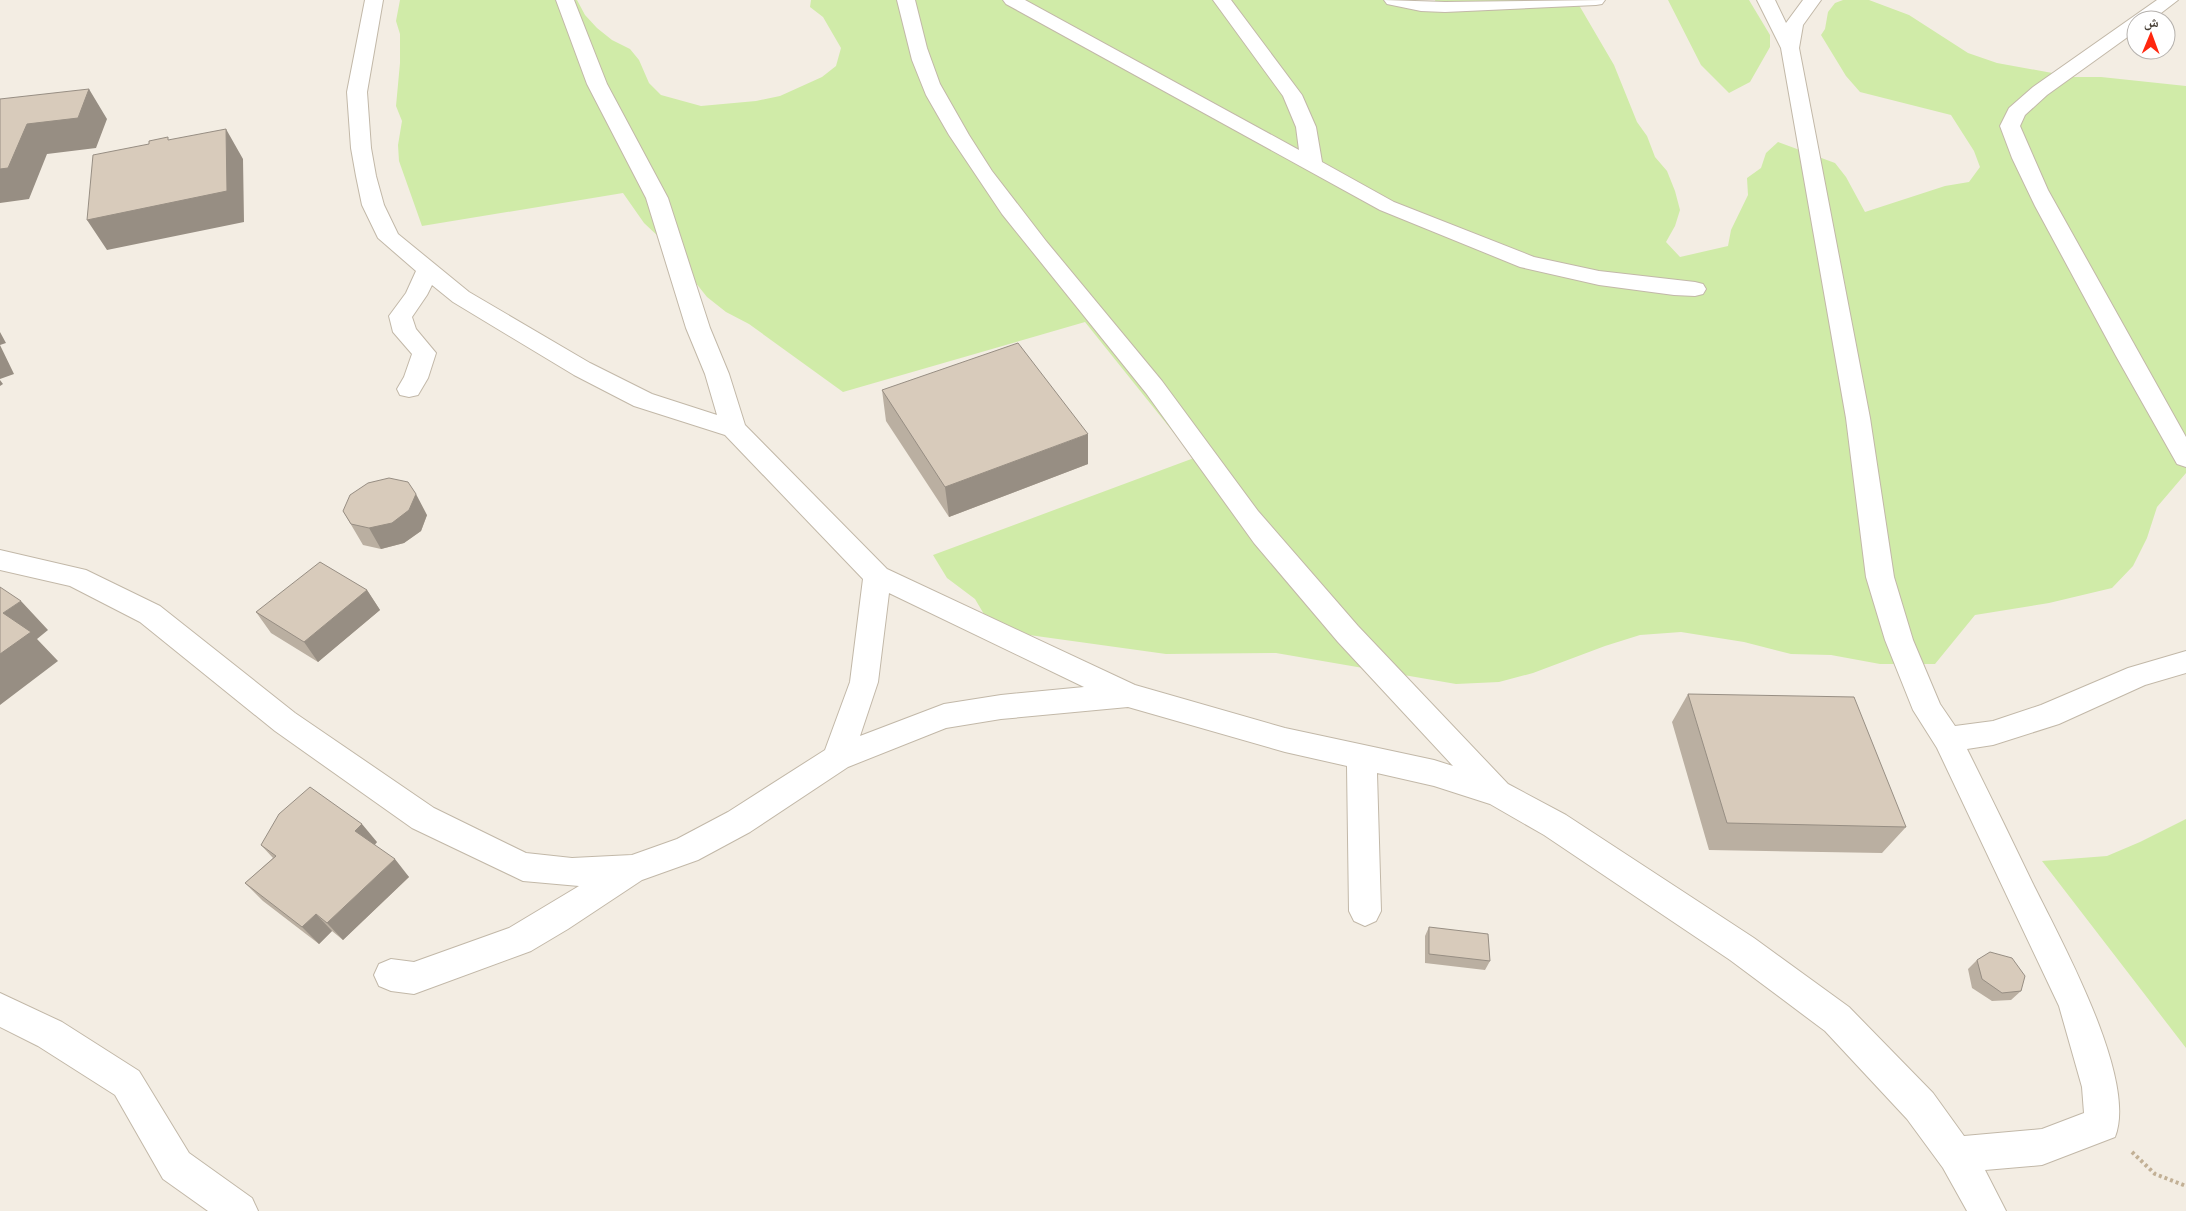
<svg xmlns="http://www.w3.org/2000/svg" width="2186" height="1211" viewBox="0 0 2186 1211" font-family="'Fira Sans','Noto Naskh Arabic',sans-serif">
<rect width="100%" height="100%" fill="#f3ede3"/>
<!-- green -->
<path fill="#d0eba8" d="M400,0H577L585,15L597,28L612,40L630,49L639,60L649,83L661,95L701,106L756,101L780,96L822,77L836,66L841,48L823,17L810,7L811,0H1402L1408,3L1436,5L1435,0H1576L1614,65L1637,122L1647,136L1655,157L1667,171L1675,191L1680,210L1675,226L1666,242L1680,257L1728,246L1731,230L1748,195L1747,178L1761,168L1766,153L1778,142L1835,163L1846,177L1865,212L1945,186L1969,182L1980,167L1974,151L1951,115L1860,92L1846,76L1821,35L1825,29L1828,12L1835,3L1843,0H1869L1909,15L1968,53L1997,63L2074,77H2101L2186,86V473L2157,507L2147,538L2133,566L2112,588L2049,603L1975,615L1935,664H1880L1831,655L1791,654L1744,642L1681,632L1640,635L1605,646L1533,673L1499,682L1456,684L1276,653L1166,654L1029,635L991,626L975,599L947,578L933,555L1194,458L1085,322L843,392L749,324L726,312L707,297L660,238L644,223L623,193L422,226L399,161L398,145L402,121L396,106L400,63V34L396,21Z
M1668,0H1749L1770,35V47L1750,82L1729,93L1701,65Z
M2186,819V1048L2042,861L2107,856L2140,842Z"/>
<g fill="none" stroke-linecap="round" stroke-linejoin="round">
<defs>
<path id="minor" d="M365,0H383L367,92L371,148L376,176L384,205L398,234L469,292L590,363L652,394L717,415L705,374L686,328L646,198L587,84L556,0H574L607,84L668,198L710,328L729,374L745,425L887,569L1135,685L1285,728L1434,760L1453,766L1338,642L1254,543L1146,393L1002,214L949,135L926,95L912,60L897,0H915L927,48L940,84L969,135L992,171L1046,241L1162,381L1258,511L1358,626L1508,784L1566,815L1754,938L1849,1007L1933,1093L1964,1136L2042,1129L2084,1113L2082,1087L2059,1006L1937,748L1913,710L1885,640L1866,577L1846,418L1781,48L1757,0H1775L1786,23L1803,0H1821L1803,25L1799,48L1870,418L1894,577L1913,640L1940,704L1955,726L1993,721L2041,705L2128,668L2186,651V673L2145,685L2059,724L1993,745L1967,749C1990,795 2012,840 2034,886C2061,940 2138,1080 2115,1137L2042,1165L1985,1170L2006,1211H1967L1943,1168L1907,1119L1825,1031L1730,960L1544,835L1490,804L1434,786L1377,773L1381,911L1376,921L1365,926L1354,921L1349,911L1347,766L1285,752L1128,707L1001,719L946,728L848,767L750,832L698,860L642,880L568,929L531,951L414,994L391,991L379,986L374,975L379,964L391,959L414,962L509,928L579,886L523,881L412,828L275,731L140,622L70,586L0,570V550L86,570L160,606L295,713L434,808L526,853L572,858L632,855L677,839L728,812L825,750L850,682L863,579L725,435L634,406L574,375L453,302L432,285L427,295L412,317L416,329L436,353L428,378L418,395L409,397L400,395L397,389L404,377L412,354L393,332L389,316L406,293L416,271L378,238L362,205L356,176L351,148L347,92ZM889,593L1084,687L1001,695L944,704L860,736L878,682Z
M1003,0H1025L1299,150L1296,127L1283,96L1213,0H1231L1302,95L1316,127L1322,162L1394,202L1534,257L1599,271L1695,282L1703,284L1706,289L1703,294L1695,296L1674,295L1599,285L1520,267L1380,210L1006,4Z
M1384,0L1445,2L1605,0L1602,4L1596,5L1445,12L1421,11L1387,4Z
M2157,0H2178L2152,20H2136V31L2047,95L2025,115L2020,126L2048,190L2186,437V467L2177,464L2116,356L2035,206L2012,158L2000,126L2009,108L2033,87Z
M0,993L62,1022L139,1071L189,1153L252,1198L258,1211H208L163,1179L115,1095L38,1046L0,1027Z"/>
</defs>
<!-- minor casing -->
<use href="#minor" stroke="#c2b8a8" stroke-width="2"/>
<!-- path -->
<path stroke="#c2b095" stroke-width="4" stroke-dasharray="3 3" stroke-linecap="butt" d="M2132,1152L2155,1174L2186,1186"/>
<!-- minor -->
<use href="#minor" fill="#fff" fill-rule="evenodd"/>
</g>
<!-- wall -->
<path fill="#baafa1" d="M882,390L1088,464L949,517L886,421Z
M343,511L427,515L421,531L404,543L381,549L363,545Z
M367,590L380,610L318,662L271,633L256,612Z
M1688,694L1906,827L1882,853L1709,850L1672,722Z
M377,842L375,845L409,877L343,940L332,931L319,944L263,901L245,883L273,858L261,845Z
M1429,927L1490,961L1485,970L1425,963V936Z
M1977,960L2021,991L2011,1000L1992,1001L1972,988L1968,969Z"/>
<!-- shaded-wall -->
<path fill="#978e83" d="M89,89L107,119L96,148L47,154L29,199L0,203V169L27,124Z
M226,129L243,159L244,222L107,250L87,220Z
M0,332L6,343L0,345L14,374L0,379Z
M0,380L3,384L0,386Z
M1088,434V464L949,517L945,487Z
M416,494L427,515L421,531L404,543L381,549L369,528Z
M367,590L380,610L318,662L304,642Z
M21,601L48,630L37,639L58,661L0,705V654L3,613Z
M362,824L377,842L370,849L355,831Z
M395,859L409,877L343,940L327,923Z
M316,914L332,931L319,944L302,927Z"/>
<!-- building -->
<path fill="#d8cbbb" stroke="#978e83" d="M89,89L78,118L27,124L8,168L0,169V99Z
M226,129L227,191L87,220L93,155L149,144V141L168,137V140Z
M1018,343L1088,434L945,487L882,390Z
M389,478L408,482L416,494L409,510L392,523L369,528L351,524L343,511L350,495L368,483Z
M320,562L367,590L304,642L256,612Z
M0,587L21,601L3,613L31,632L0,654Z
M1688,694L1854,697L1906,827L1727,823Z
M310,787L362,824L355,831L395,859L327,923L316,914L302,927L245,883L276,856L261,845L279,814Z
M1429,927L1488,934L1490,961L1429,954Z
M1990,952L2012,958L2025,976L2021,991L2002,993L1982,979L1977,960Z"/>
<!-- north arrow -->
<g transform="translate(2151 35) rotate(1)"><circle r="24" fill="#ffffff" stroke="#b5b1ad"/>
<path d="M0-4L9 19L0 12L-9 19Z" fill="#ff270e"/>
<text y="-8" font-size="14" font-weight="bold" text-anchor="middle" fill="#453d33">ش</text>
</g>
</svg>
